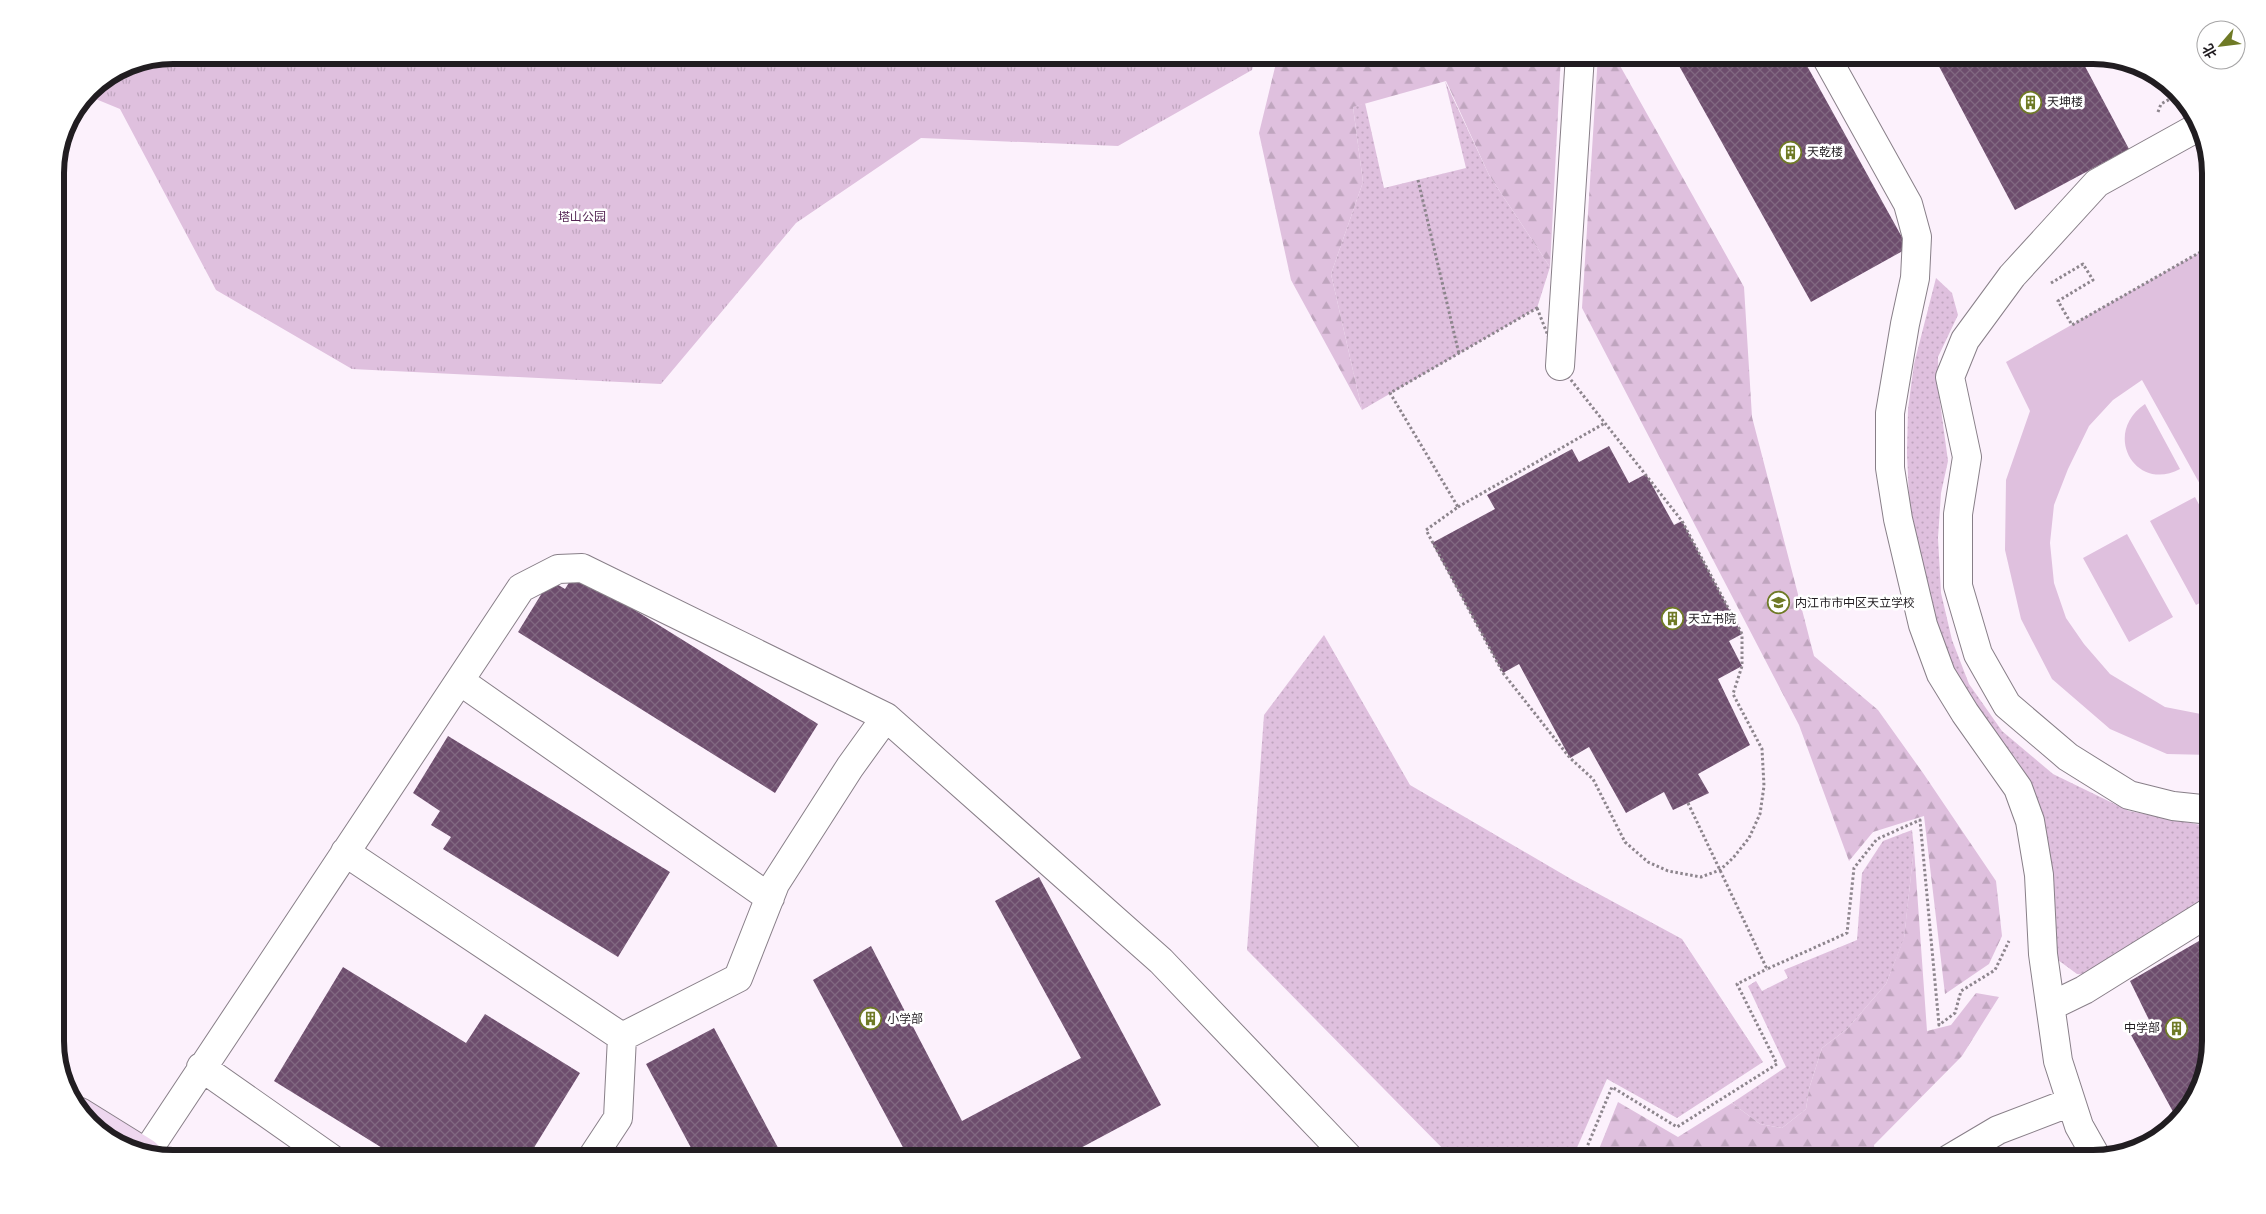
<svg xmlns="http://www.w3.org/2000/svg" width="2266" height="1214" viewBox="0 0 2266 1214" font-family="Manrope,'Noto Sans SC',sans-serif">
<defs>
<pattern id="grass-dots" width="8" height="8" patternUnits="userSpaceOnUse" patternTransform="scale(1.25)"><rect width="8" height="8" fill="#dfc0de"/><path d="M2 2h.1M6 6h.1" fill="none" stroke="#bfa5be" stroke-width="1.8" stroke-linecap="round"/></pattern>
<pattern id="forest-firs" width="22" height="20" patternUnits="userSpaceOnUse" patternTransform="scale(1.25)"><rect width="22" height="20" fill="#dfc0de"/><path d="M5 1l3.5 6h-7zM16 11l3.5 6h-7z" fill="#bfa5be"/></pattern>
<pattern id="park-tufts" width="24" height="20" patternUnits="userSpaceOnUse" patternTransform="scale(1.25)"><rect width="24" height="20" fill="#dfc0de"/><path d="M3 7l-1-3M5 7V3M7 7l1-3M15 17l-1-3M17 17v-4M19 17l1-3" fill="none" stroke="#bfa5be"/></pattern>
<pattern id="building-cross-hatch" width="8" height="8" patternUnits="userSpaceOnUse" patternTransform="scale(1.25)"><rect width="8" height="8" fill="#6d4d6d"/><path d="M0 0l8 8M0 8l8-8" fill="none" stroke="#816881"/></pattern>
</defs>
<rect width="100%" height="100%" fill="#fcf1fc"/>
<!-- grass -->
<path fill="url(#grass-dots)" d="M1445,81L1489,175L1550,267L1537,308L1362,410L1331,274L1363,182L1353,107L1365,103L1384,188L1466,168Z
M1936,278L1952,293L1958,315L1938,357L1939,395L1948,461L1941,493L1938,538L1941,593L1952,640L1969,684L2002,731L2053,774L2129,811L2211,827V898L2087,975L2077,974L2058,960L2052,941V883L2047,837L2032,784L2016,759L1984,721L1955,673L1932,614L1909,499L1907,453L1908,409L1914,364Z
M1324,635L1410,785L1571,879L1682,939L1763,1062L1677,1118L1607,1079L1572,1159H1453L1247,950L1264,715Z
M1912,830L1914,848L1904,939L1886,984L1847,1029L1822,1048L1809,1089L1806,1109L1782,1128L1760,1124L1732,1103L1786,1067L1748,986L1756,981L1762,991L1788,978L1784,970L1857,940L1862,873L1883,841Z"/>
<!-- forest -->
<path fill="url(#forest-firs)" d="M1278,55H1561L1550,267L1489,175L1446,81L1353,107L1363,182L1331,274L1362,410L1291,280L1259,133Z
M1598,55H1614L1744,287L1752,417L1814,656L1878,710L1923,773L1996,881L2002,936L1989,964L1945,994L1924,816L1873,832L1849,861L1799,725L1582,308Z
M1914,848L1927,1031L1951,1025L1976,993L1999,997L1962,1056L1874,1145L1876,1159H1595L1618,1102L1678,1137L1732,1103L1760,1124L1782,1128L1806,1109L1809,1089L1822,1048L1847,1029L1886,984L1904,938Z"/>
<!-- park -->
<path fill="url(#park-tufts)" d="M172,55H1256L1252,70L1118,146L921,138L796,223L661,384L352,369L216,290L120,109L86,95L90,89L128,64Z"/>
<!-- pitch -->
<path fill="#dfc0de" d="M2211,246V504L2142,380L2113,400L2089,426L2068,469L2054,505L2050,543L2054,583L2066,618L2084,644L2110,674L2165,707L2211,716V755L2167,754L2110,729L2052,679L2021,619L2005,550L2006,480L2030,411L2006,362Z
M2145,404L2180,469C2136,493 2101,434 2145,404Z
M2195,497L2211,527V597L2196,605L2150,521Z
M2127,534L2173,617L2129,642L2083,558Z"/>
<!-- building -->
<path fill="url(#building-cross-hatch)" d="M1673,55H1801L1908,248L1811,302Z
M1933,55H2079L2129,149L2015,210Z
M1609,446L1629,483L1646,474L1674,525L1682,521L1742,634L1729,641L1742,666L1718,679L1750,745L1698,774L1709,793L1673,810L1664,792L1626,813L1589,747L1570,758L1519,664L1503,673L1432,543L1495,509L1487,495L1572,449L1579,462Z
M575,573L818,724L775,793L518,632L550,580L565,589Z
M448,736L670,872L618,957L443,849L451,837L431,825L440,811L413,793Z
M1039,877L1161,1105L1060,1159H890L905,1151L813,980L871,946L962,1121L1081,1058L995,901Z
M2211,934V1010L2202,1015L2211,1032V1042L2199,1094L2177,1119L2131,1035L2151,1024L2130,981Z
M343,967L466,1043L485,1014L580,1073L527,1159H400L274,1081Z
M714,1028L784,1159H697L646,1064Z"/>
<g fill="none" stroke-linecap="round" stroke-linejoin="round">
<defs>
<path id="street" d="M1825,55L1908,204L1917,237L1915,278L1905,324L1890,413V468L1898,519L1923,625L1941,674L1965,713L2018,788L2030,821L2039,875L2043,954L2058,1061L2079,1126L2097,1158
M2198,127L2097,183L2012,276L1965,340L1950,377L1967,457L1958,514V586L1978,654L2007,705L2068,757L2129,795L2173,806L2211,810
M1560,366L1580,55
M460,681L770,898
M345,852L622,1037
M2051,1006L2084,990L2211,911
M201,1067L332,1159
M146,1153L521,588L558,569L582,568L886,717L1161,961L1350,1159
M591,1159L618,1118L622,1037L738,978L775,884L850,767L886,717
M1949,1159L1998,1130L2071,1102"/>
<path id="secondary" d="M80,1112L146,1153"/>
</defs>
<!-- street casing -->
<use href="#street" stroke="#887f88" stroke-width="30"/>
<!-- secondary casing -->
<use href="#secondary" stroke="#887f88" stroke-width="30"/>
<!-- path -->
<path stroke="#8d858d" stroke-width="3" stroke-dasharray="2.5 2.5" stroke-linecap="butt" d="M2158,112L2161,104L2177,95
M1418,180L1459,354
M2051,283L2083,264L2093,280L2058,301L2072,325L2211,246
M1537,308L1560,366L1682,521L1742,634V666L1733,694L1762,749L1764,786L1760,814L1749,838L1733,858L1720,870L1701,877L1668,871L1648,862L1625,842L1593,779L1570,758L1503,673L1426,530L1458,507L1390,393Z
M1458,507L1605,423
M1688,803L1767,969L1847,933L1854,868L1877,839L1920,820L1939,1025L1955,1013L1961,991L1995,970L2009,941
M1582,1159L1612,1087L1677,1127L1777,1064L1737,984L1767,969"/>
<!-- street -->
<use href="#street" stroke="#fff" stroke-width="28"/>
<!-- secondary -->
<use href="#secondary" stroke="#eed7ef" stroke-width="28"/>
</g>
<!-- icons -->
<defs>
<symbol id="building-ring" viewBox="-11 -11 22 22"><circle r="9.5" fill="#fff" stroke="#6f7a26" stroke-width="1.5"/><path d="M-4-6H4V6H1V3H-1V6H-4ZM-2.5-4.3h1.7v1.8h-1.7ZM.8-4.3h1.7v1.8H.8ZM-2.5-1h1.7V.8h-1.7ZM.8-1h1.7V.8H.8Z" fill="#6f7a26"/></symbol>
<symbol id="school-ring" viewBox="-11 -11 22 22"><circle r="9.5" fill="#fff" stroke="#6f7a26" stroke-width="1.5"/><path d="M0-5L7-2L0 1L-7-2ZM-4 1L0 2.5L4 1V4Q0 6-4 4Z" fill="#6f7a26"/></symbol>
</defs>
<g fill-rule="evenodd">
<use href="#building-ring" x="2018" y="90" width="25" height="25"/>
<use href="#building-ring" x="1778" y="140" width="25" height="25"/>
<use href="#school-ring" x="1766" y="590" width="25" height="25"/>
<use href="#building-ring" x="1660" y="606" width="25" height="25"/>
<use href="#building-ring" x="858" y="1006" width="25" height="25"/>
<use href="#building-ring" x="2164" y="1016" width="25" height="25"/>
</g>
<g text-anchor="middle" stroke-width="5" stroke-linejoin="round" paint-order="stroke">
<!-- poi labels -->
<g font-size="12" fill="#211d21" stroke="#fff" text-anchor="start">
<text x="2047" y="106">天坤楼</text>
<text x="1807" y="156">天乾楼</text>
<text x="1795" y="607">内江市市中区天立学校</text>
<text x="1688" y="623">天立书院</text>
<text x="887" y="1023">小学部</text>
<text x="2160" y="1032" text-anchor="end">中学部</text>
</g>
<!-- park labels -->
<g font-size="12" fill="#542654" stroke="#fff">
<text x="582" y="221">塔山公园</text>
</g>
</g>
<!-- crop -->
<path d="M0 0H2266V1214H0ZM173 64H2093A109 109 0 0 1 2202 173V1041A109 109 0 0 1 2093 1150H173A109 109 0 0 1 64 1041V173A109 109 0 0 1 173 64Z" fill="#fff" fill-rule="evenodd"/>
<path fill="none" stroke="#211d21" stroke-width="6" d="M173 64H2093A109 109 0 0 1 2202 173V1041A109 109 0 0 1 2093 1150H173A109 109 0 0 1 64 1041V173A109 109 0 0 1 173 64Z"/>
<!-- north arrow -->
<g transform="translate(2221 45) rotate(242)"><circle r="24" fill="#ffffff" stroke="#a6a5a6"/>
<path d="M0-4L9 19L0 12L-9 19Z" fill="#6f7a26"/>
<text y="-8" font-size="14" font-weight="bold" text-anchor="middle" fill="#211d21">北</text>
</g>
</svg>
